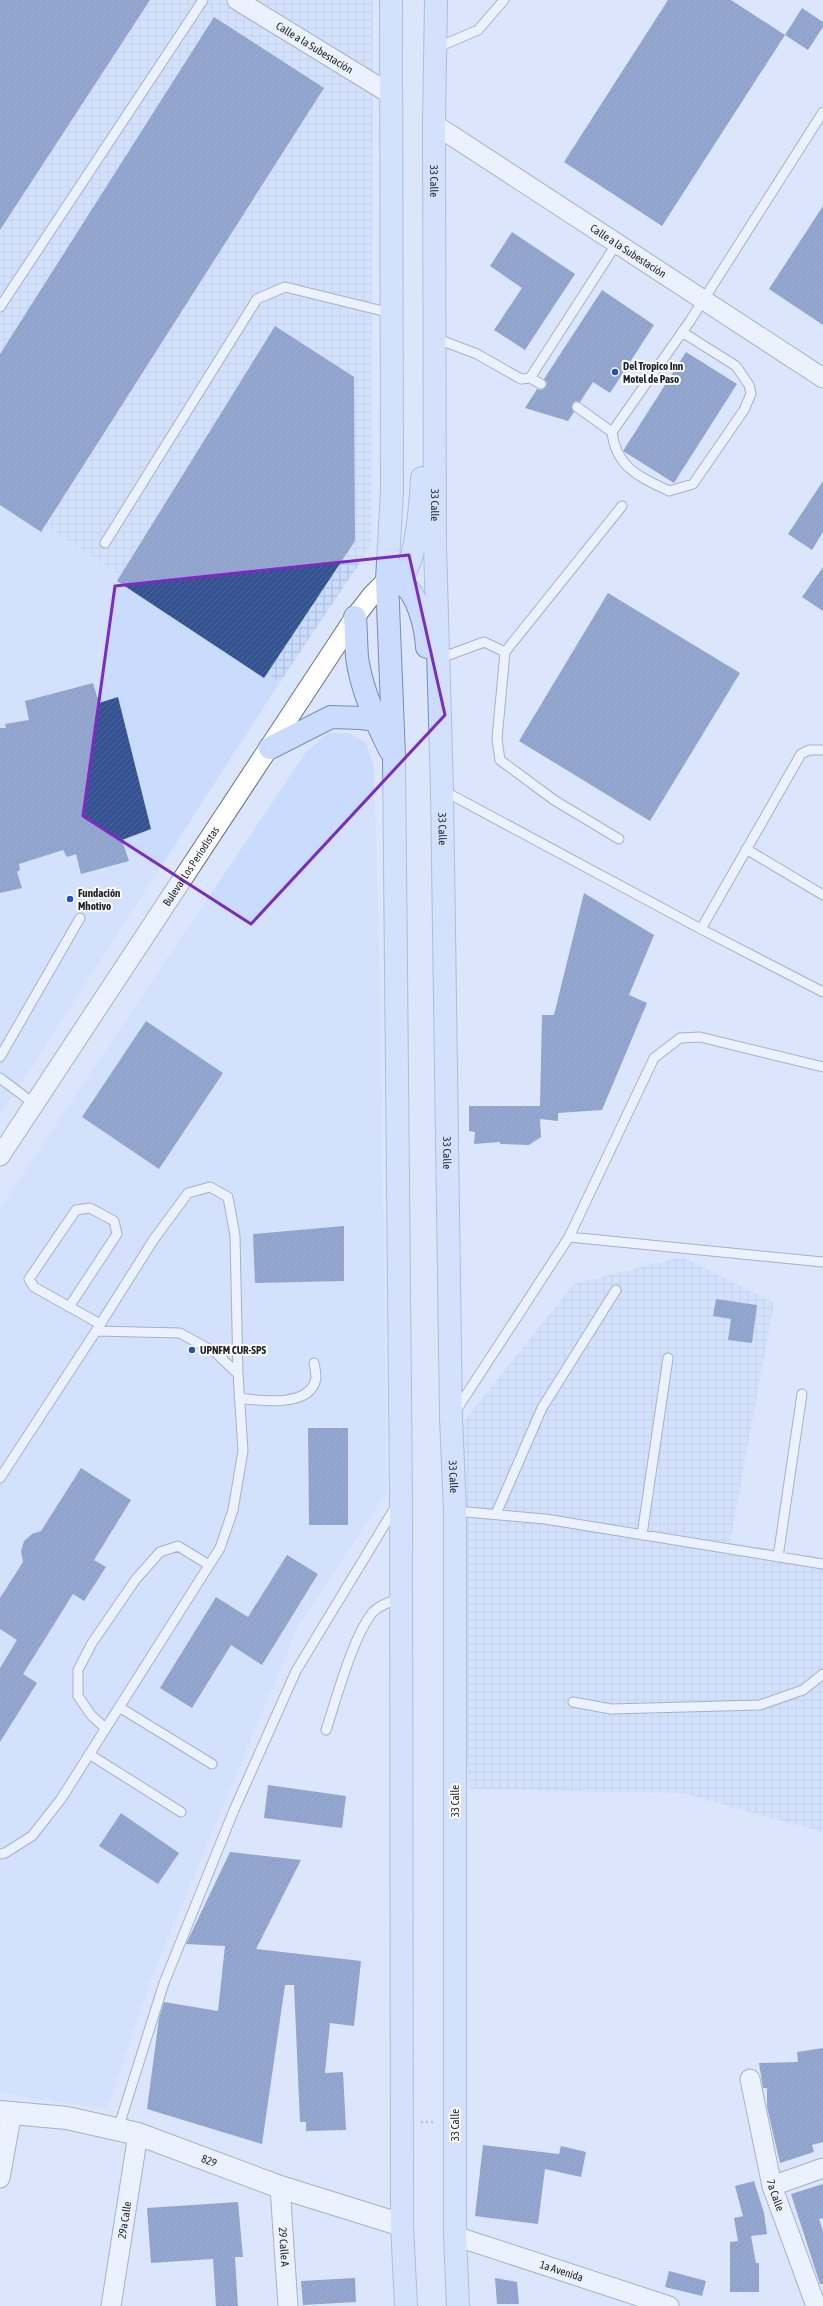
<svg xmlns="http://www.w3.org/2000/svg" width="823" height="2306" viewBox="0 0 823 2306" font-family="'Asap Condensed',sans-serif">
<defs>
<pattern id="industrial-grid" width="8" height="8" patternUnits="userSpaceOnUse"><rect width="8" height="8" fill="#cadcfd"/><path d="M0 4h8M4 0v8" fill="none" stroke="#adbdd9"/></pattern>
<pattern id="building-hatch" width="6" height="6" patternUnits="userSpaceOnUse"><rect width="6" height="6" fill="#345292"/><path d="M-1 1l2-2M0 6l6-6M5 7l2-2" fill="none" stroke="#4f689b"/></pattern>
</defs>
<rect width="100%" height="100%" fill="#dbe6fc"/>
<!-- built -->
<path fill="#cadcfd" d="M0,495L280,682L0,1116Z
M328,733H349L366,743L374,767L381,1026L387,1492L298,1627L152,1977L108,2109L0,2093V1208L306,752Z"/>
<!-- industrial -->
<path fill="url(#industrial-grid)" d="M0,0H373L371,546L280,682L0,495Z
M682,1257L774,1303L730,1542L823,1558V1832L682,1793L469,1789L449,1440L574,1284Z"/>
<!-- building -->
<path fill="url(#building-hatch)" d="M0,0H150L0,230Z
M668,0H731L785,35L662,226L564,162Z
M802,8L823,22V27L808,50L785,35Z
M214,17L324,88L41,532L0,505V354Z
M823,206V325L769,289Z
M512,232L575,274L525,350L494,330L522,288L490,266Z
M602,290L654,325L610,393L593,382L580,402L575,401L572,404L574,412L568,421L525,408L537,389L542,390L546,387L547,383L544,379Z
M275,326L354,377L355,541L264,678L117,581Z
M686,352L737,384L674,483L623,451Z
M823,481V532L812,550L788,534Z
M823,567V611L802,597Z
M608,593L740,673L650,821L519,741Z
M93,683L99,703L118,697L151,829L122,840L129,861L81,874L76,854L67,857L63,850L19,864L20,870L17,872L22,888L0,893V728H6L5,724L29,720L25,701Z
M584,893L654,935L629,995L647,1003L602,1110L558,1113V1121L540,1119L541,1137L529,1145L500,1144V1142L474,1144L475,1132L469,1131V1106H540L542,1015H554Z
M146,1021L223,1073L159,1169L82,1117Z
M344,1226V1281L255,1283L253,1234Z
M716,1299L757,1305L752,1343L728,1340L731,1319L713,1316Z
M308,1428H348V1525H309Z
M81,1468L131,1500L94,1560L106,1567L84,1601L73,1594L23,1674L37,1683L0,1742V1668L17,1640L0,1629V1598L23,1562L21,1551L24,1541L32,1534L41,1531Z
M287,1555L318,1574L262,1665L231,1645L192,1708L160,1688L216,1597L248,1617Z
M268,1785L346,1796L342,1828L264,1818Z
M121,1813L179,1853L158,1884L99,1846Z
M230,1852L301,1860L256,1949L361,1961L354,2026L330,2023L325,2073L343,2072L346,2130L306,2131V2122H300L294,1985H285L262,2144L147,2109L159,2018L164,2002L218,2011L225,1946L186,1944Z
M823,2048V2142L812,2145L814,2152L780,2163L767,2107V2088H763L759,2063L798,2062L797,2052Z
M483,2145L559,2154L561,2146L586,2152L581,2177L545,2169L538,2224L475,2216Z
M754,2181L764,2213L767,2234L751,2236L756,2263H759V2292H730V2242L738,2241L734,2218L743,2216L735,2186Z
M823,2184V2218L819,2219L823,2231V2284H820L791,2194Z
M238,2202L243,2257H235L238,2306H216L213,2259L151,2263L147,2208Z
M669,2271L706,2281L702,2296L665,2287Z
M355,2278L356,2302L303,2305L301,2281Z
M495,2278L517,2282L519,2304H497Z"/>
<g fill="none" stroke-linecap="round" stroke-linejoin="round">
<defs>
<path id="lane" d="M436,48L478,30L504,0
M0,307L203,0
M682,332L736,366L749,385L751,394L744,410L693,484L669,491C640,477 616,468 612,432L690,321L823,112
M435,338L477,354L521,379L530,378L617,243
M530,378L541,384
M577,407L612,432
M105,543L257,299L285,287L391,313
M505,652L622,506
M438,659L484,642L505,652L497,739L500,760L554,800L619,839
M444,791L701,929L823,992
M746,849L823,895
M701,929L801,754L809,750H823
M0,1057L80,918
M0,1078L33,1103
M569,1237L823,1262
M69,1307L117,1234L114,1221L90,1208L76,1210L29,1279L34,1287L100,1324
M96,1331L154,1239L188,1193L210,1187L228,1197L235,1236L238,1374
M239,1398C260,1401 311,1408 316,1378C316,1374 315,1368 314,1363
M455,1412L569,1237L654,1058L680,1038L700,1037L823,1067
M0,1478L96,1331L180,1333L216,1353L238,1374L243,1451L233,1510L220,1548L61,1799L32,1836L5,1853L0,1854
M455,1511L545,1519L823,1564
M496,1514L542,1408L616,1290
M642,1535L668,1358
M778,1557L802,1394
M573,1702L611,1709L760,1705L803,1690L823,1674
M119,1707L212,1764
M105,1728L91,1715L78,1696V1670L92,1643L136,1579L160,1552L178,1546L209,1565
M326,1730C337,1697 352,1639 372,1613C379,1605 391,1601 402,1598
M89,1754L181,1812
M118,2129L164,1983L234,1810L296,1671L396,1506"/>
<g id="street">
<path id="s1" d="M237,0L392,95"/>
<path id="s2" d="M434,124L823,378"/>
<path id="s3" d="M0,1156L355,617L372,595L387,580"/>
<path id="s4" d="M750,2079L772,2186L816,2306"/>
<path d="M0,2178L12,2112"/>
<path d="M772,2186L823,2168"/>
<path id="s5" d="M280,2187L288,2306"/>
<path id="s6" d="M455,2236L669,2306"/>
<path id="s7" d="M111,2306L138,2134"/>
</g>
<g id="secondary">
<path id="s8" d="M0,2112L67,2118L138,2134L280,2187L402,2225"/>
</g>
<g id="primary">
<path d="M391,0L392,491L387,580L394,756L401,1498L402,2225L406,2306"/>
<path id="s9" d="M436,0L434,124L435,546L442,790L451,1418L455,1511V2236L458,2306"/>
<path d="M387,580C391,581 396,581 400,583C418,591 426,629 427,647"/>
<path d="M387,580C392,579 399,578 402,575C417,562 421,498 422,478"/>
<path d="M355,617C356,630 356,644 357,657C361,689 376,722 390,750"/>
<path d="M270,748L331,717L361,718L376,720"/>
</g>
</defs>
<!-- lane casing -->
<use href="#lane" stroke="#66738a" stroke-width="11"/>
<!-- street casing -->
<use href="#street" stroke="#66738a" stroke-width="21"/>
<!-- secondary casing -->
<use href="#secondary" stroke="#66738a" stroke-width="24"/>
<!-- primary casing -->
<use href="#primary" stroke="#788cb4" stroke-width="24"/>
<!-- path -->
<path stroke="#9099aa" stroke-width="2.5" stroke-dasharray="2 3" stroke-linecap="butt" d="M421,2122H436"/>
<!-- lane -->
<use href="#lane" stroke="#fff" stroke-width="9"/>
<!-- street -->
<use href="#street" stroke="#fff" stroke-width="19"/>
<!-- secondary -->
<use href="#secondary" stroke="#fff" stroke-width="22"/>
<!-- primary -->
<use href="#primary" stroke="#cadbfd" stroke-width="22"/>
</g>
<!-- marked area -->
<path d="M0 0H823V2306H0ZM409,555L445,715L251,924L83,816L115,586Z" fill="#dbe6fc" fill-opacity=".55" fill-rule="evenodd"/>
<path fill="none" stroke="#7b2cbf" stroke-width="3" stroke-linejoin="round" d="M409,555L445,715L251,924L83,816L115,586Z"/>
<!-- markers -->
<g fill="#2351bf" stroke="#fff" stroke-width="1.5">
<circle cx="615" cy="372" r="4"/>
<circle cx="70" cy="899" r="4"/>
<circle cx="192" cy="1350" r="4"/>
</g>
<g text-anchor="middle" stroke-width="4" stroke-linejoin="round" paint-order="stroke">
<!-- street labels -->
<g font-size="11" fill="#20252f" stroke="#fff">
<text dy="4" stroke="none"><textPath href="#s1" startOffset="91">Calle a la Subestación</textPath></text>
<text dy="4" stroke="none"><textPath href="#s9" startOffset="181">33 Calle</textPath></text>
<text dy="4" stroke="none"><textPath href="#s2" startOffset="232">Calle a la Subestación</textPath></text>
<text dy="4" stroke="none"><textPath href="#s9" startOffset="505">33 Calle</textPath></text>
<text dy="4" stroke="none"><textPath href="#s9" startOffset="829">33 Calle</textPath></text>
<text dy="4" stroke="none"><textPath href="#s3" startOffset="347">Bulevar Los Periodistas</textPath></text>
<text dy="4" stroke="none"><textPath href="#s9" startOffset="1153">33 Calle</textPath></text>
<text dy="4" stroke="none"><textPath href="#s9" startOffset="1477">33 Calle</textPath></text>
<text transform="translate(455 1801) rotate(-90)" y="4">33 Calle</text>
<text transform="translate(455 2125) rotate(-90)" y="4">33 Calle</text>
<text dy="4" stroke="none"><textPath href="#s8" startOffset="216">829</textPath></text>
<text dy="4" stroke="none"><textPath href="#s4" startOffset="119">7a Calle</textPath></text>
<text dy="4" stroke="none"><textPath href="#s7" startOffset="87">29a Calle</textPath></text>
<text dy="4" stroke="none"><textPath href="#s5" startOffset="60">29 Calle A</textPath></text>
<text dy="4" stroke="none"><textPath href="#s6" startOffset="112">1a Avenida</textPath></text>
</g>
<!-- poi labels -->
<g font-size="11" font-weight="bold" fill="#20252f" stroke="#fff" text-anchor="start">
<text x="623" y="370">Del Tropico Inn<tspan x="623" dy="13">Motel de Paso</tspan></text>
<text x="78" y="897">Fundación<tspan x="78" dy="13">Mhotivo</tspan></text>
<text x="200" y="1354">UPNFM CUR-SPS</text>
</g>
</g>
</svg>
